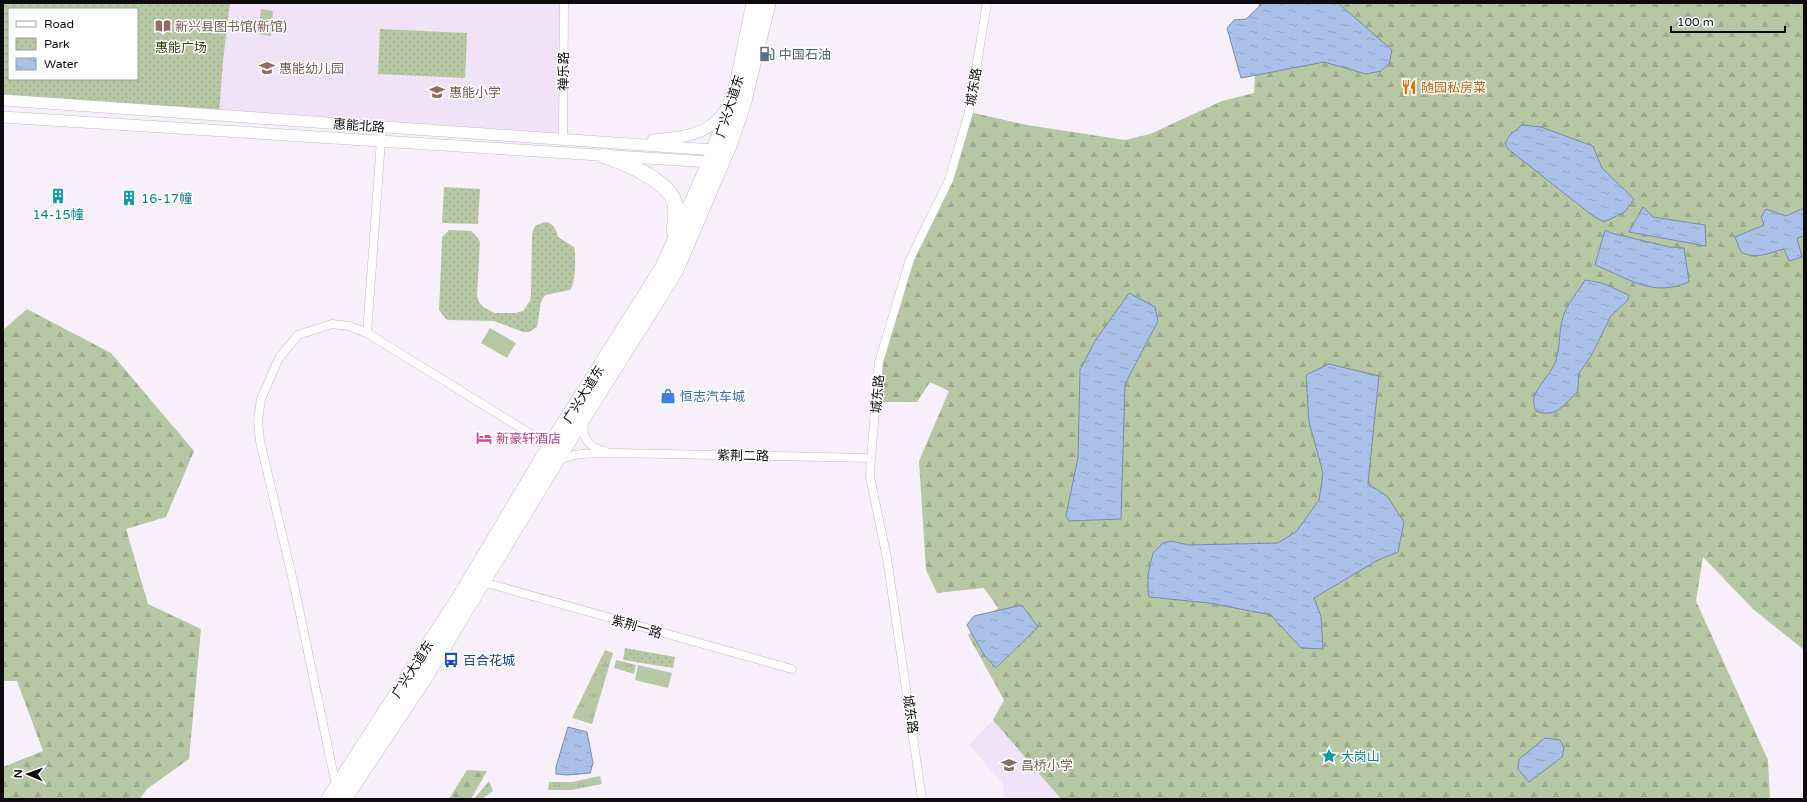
<svg xmlns="http://www.w3.org/2000/svg" width="1807" height="802" viewBox="0 0 1807 802" font-family="'Varela Round','Noto Sans SC',sans-serif">
<defs>
<pattern id="grass-tufts" width="24" height="20" patternUnits="userSpaceOnUse"><rect width="24" height="20" fill="#b6c7a4"/><path d="M3 7l-1-3M5 7V3M7 7l1-3M15 17l-1-3M17 17v-4M19 17l1-3" fill="none" stroke="#9baa8c"/></pattern>
<pattern id="forest-firs" width="22" height="20" patternUnits="userSpaceOnUse"><rect width="22" height="20" fill="#b6c7a4"/><path d="M5 1l3.5 6h-7zM16 11l3.5 6h-7z" fill="#9baa8c"/></pattern>
<pattern id="park-dots" width="8" height="8" patternUnits="userSpaceOnUse"><rect width="8" height="8" fill="#b6c7a4"/><path d="M2 2h.1M6 6h.1" fill="none" stroke="#9baa8c" stroke-width="1.8" stroke-linecap="round"/></pattern>
<pattern id="water-ripples" width="26" height="14" patternUnits="userSpaceOnUse"><rect width="26" height="14" fill="#a9c0e8"/><path d="M2 4q2-2 4 0t4 0M15 11q2-2 4 0t4 0" fill="none" stroke="#90a4c6"/></pattern>
</defs>
<rect width="100%" height="100%" fill="#f7eff9"/>
<!-- education -->
<path fill="#f0e3f7" d="M230,3H564L563,139L219,116L223,61Z
M993,720L1061,799H1005L1003,784L969,745Z"/>
<!-- grass -->
<path fill="url(#grass-tufts)" d="M605,650L613,653L592,724L572,718Z
M616,660L636,665L634,674L614,668Z
M600,776L602,784L572,790H548L549,782H572Z
M489,781L493,791L482,799H474Z"/>
<!-- forest -->
<path fill="url(#forest-firs)" d="M1259,3H1804V650L1753,609L1703,557L1696,601L1768,760L1770,799H1061L993,720L1004,700L968,635L998,608L984,588L937,593L926,570L919,461L949,391L930,382L917,402H876L879,362L910,259L949,180L969,112L1027,125L1125,140L1150,134L1222,101L1254,93Z
M27,309L111,353L194,451L166,517L126,529L148,604L201,629L189,759L147,789L140,799H3V767L43,751L17,681H3V330Z
M467,770L487,771L471,799H449Z"/>
<!-- park -->
<path fill="url(#park-dots)" fill-rule="evenodd" d="M3,3H230L223,61L219,116L3,100ZM9,9H137V79H9Z
M380,29L467,33L465,78L378,74Z
M444,187L480,189L478,224L442,223Z
M544,222C553,222 556,229 558,237L574,247C576,256 576,283 570,290L545,295L541,302L537,327L529,332H523L494,321L448,320L445,318L439,310L442,242V237L449,230L471,231L478,238L480,242L477,296L479,302L483,307L495,313H516L523,311L530,301L531,296L532,234L535,226Z
M625,648L675,657L673,668L623,660Z"/>
<!-- pitch -->
<path fill="#b6c7a4" d="M261,9L273,11L271,36L258,34Z
M490,328L516,343L507,358L481,343Z
M638,665L672,673L668,688L635,680Z"/>
<!-- water -->
<path fill="url(#water-ripples)" stroke="#7a8aa7" d="M1263,3H1338L1392,50L1389,64L1381,71L1366,74L1324,62L1241,78L1227,28L1234,20L1246,19Z
M1522,125L1541,127L1593,146L1602,168L1634,199L1625,212L1604,222L1593,216L1508,149L1505,144L1509,136Z
M1643,207L1653,217L1705,225L1706,246L1629,232Z
M1804,208V236L1797,238L1802,257L1789,261L1784,249C1769,253 1755,260 1741,252L1735,237L1764,225L1761,217L1766,209L1786,216Z
M1605,230L1611,233L1669,247L1684,248L1689,282C1651,298 1629,278 1595,265Z
M1585,280L1602,283L1629,295L1628,300L1611,316L1591,356L1579,373L1578,391C1565,404 1556,419 1536,411C1527,394 1547,380 1554,365C1561,350 1558,333 1563,317C1567,304 1578,292 1585,280Z
M1129,293L1155,307L1158,321L1125,384L1121,519L1069,521L1066,516L1078,457L1080,370L1095,341Z
M1329,364L1379,376L1368,484L1387,496L1404,522L1398,552L1378,560L1314,598L1321,616L1323,649L1301,648L1271,615L1209,603L1149,597L1148,591V574L1153,553L1163,543L1171,541L1189,545L1278,543L1296,532L1319,500L1323,473L1309,422L1306,375Z
M1022,605L1038,627L996,668L984,655L967,625L974,616Z
M568,727L587,732L593,763L590,773L567,775L556,774V767Z
M1545,738L1560,740L1564,748L1562,757L1529,782L1518,769L1519,759Z"/>
<g fill="none" stroke-linecap="round" stroke-linejoin="round">
<defs>
<path id="street" d="M563,139L564,3
M367,333L382,127
M584,421C581,437 589,448 605,451
M559,461C575,451 598,454 616,453L871,458
M483,582L792,669
M336,786L294,585L260,441L258,421L261,399L279,358L298,335L332,324L349,326L367,333L550,446
M922,799L887,558L870,477L871,458L879,362L910,259L949,180L969,112L987,3"/>
<path id="secondary" d="M3,100L714,150
M3,117L710,162
M653,140C680,138 711,135 726,109"/>
<path id="highway" d="M605,156C625,163 669,180 675,204C677,213 675,222 674,231
M329,799L461,595L550,446L663,267L710,162L737,85L754,3
M344,799L425,677L554,464L675,272L730,143L743,105L768,3"/>
</defs>
<!-- street casing -->
<use href="#street" stroke="#c1b9c3" stroke-width="9"/>
<!-- secondary casing -->
<use href="#secondary" stroke="#c1b9c3" stroke-width="12"/>
<!-- highway casing -->
<use href="#highway" stroke="#c1b9c3" stroke-width="16"/>
<!-- street -->
<use href="#street" stroke="#fff" stroke-width="8"/>
<!-- secondary -->
<use href="#secondary" stroke="#fff" stroke-width="11"/>
<!-- highway -->
<use href="#highway" stroke="#fff" stroke-width="15"/>
</g>
<!-- icons -->
<defs>
<symbol id="library-bare" viewBox="-9 -9 18 18"><path d="M-6-4Q-3-5.5-.7-3.5V5Q-3 3-6 4ZM6-4Q3-5.5 .7-3.5V5Q3 3 6 4Z" fill="#8d6e63" stroke="#fff" stroke-width="2.5" paint-order="stroke"/></symbol>
<symbol id="fuel-bare" viewBox="-9 -9 18 18"><path d="M-5.5-6h7V0h2V4h1.3V-2.5L3-4.5l.8-.8L6-3V5H2.5V1h-1V6h-7ZM-4.2-4.7v3.2H.2V-4.7Z" fill="#5c6f8a" stroke="#fff" stroke-width="2.5" paint-order="stroke"/></symbol>
<symbol id="school-bare" viewBox="-9 -9 18 18"><path d="M0-5L7-2L0 1L-7-2ZM-4 1L0 2.5L4 1V4Q0 6-4 4Z" fill="#8d6e63" stroke="#fff" stroke-width="2.5" paint-order="stroke"/></symbol>
<symbol id="restaurant-bare" viewBox="-9 -9 18 18"><path d="M-5-6h1v4h1v-4h1v4h1v-4h1v5L-1.5 .5V6h-2V.5L-5-1ZM5-6V6H3V1.5H1.5Q1.5-4 5-6Z" fill="#e8710a" stroke="#fff" stroke-width="2.5" paint-order="stroke"/></symbol>
<symbol id="building-bare" viewBox="-9 -9 18 18"><path d="M-4-6H4V6H1V3H-1V6H-4ZM-2.5-4.3h1.7v1.8h-1.7ZM.8-4.3h1.7v1.8H.8ZM-2.5-1h1.7V.8h-1.7ZM.8-1h1.7V.8H.8Z" fill="#0f9aa8" stroke="#fff" stroke-width="2.5" paint-order="stroke"/></symbol>
<symbol id="shop-bare" viewBox="-9 -9 18 18"><path d="M-5-2.5h2.3a2.7 3.5 0 0 1 5.4 0H5L5.5 6h-11ZM-1.5-2.5h3a1.5 2.3 0 0 0-3 0Z" fill="#3f7fe0" stroke="#fff" stroke-width="2.5" paint-order="stroke"/></symbol>
<symbol id="hotel-bare" viewBox="-9 -9 18 18"><path d="M-6-4.5h1.5V1H6V5H4.5V3h-9V5H-6ZM-4 0a1.8 1.8 0 1 1 3.6 0ZM.5 0V-2.5h3Q6-2.5 6 0Z" fill="#d1479c" stroke="#fff" stroke-width="2.5" paint-order="stroke"/></symbol>
<symbol id="bus-bare" viewBox="-9 -9 18 18"><path d="M-5-6H5V4H4V6H2V4H-2V6H-4V4H-5ZM-3.5-4V0h7V-4ZM-3.5 1.2v1.5H-2V1.2ZM2 1.2v1.5H3.5V1.2Z" fill="#1a4fb4" stroke="#fff" stroke-width="2.5" paint-order="stroke"/></symbol>
<symbol id="sight-bare" viewBox="-9 -9 18 18"><path d="M0-6L1.8-2.2L6-1.7L2.9 1.2L3.7 5.4L0 3.3L-3.7 5.4L-2.9 1.2L-6-1.7L-1.8-2.2Z" fill="#0f9aa8" stroke="#fff" stroke-width="2.5" paint-order="stroke"/></symbol>
</defs>
<g fill-rule="evenodd">
<use href="#library-bare" x="152" y="15" width="22" height="22"/>
<use href="#fuel-bare" x="756" y="43" width="22" height="22"/>
<use href="#school-bare" x="256" y="57" width="22" height="22"/>
<use href="#restaurant-bare" x="1398" y="76" width="22" height="22"/>
<use href="#school-bare" x="426" y="81" width="22" height="22"/>
<use href="#building-bare" x="47" y="185" width="22" height="22"/>
<use href="#building-bare" x="118" y="187" width="22" height="22"/>
<use href="#shop-bare" x="657" y="385" width="22" height="22"/>
<use href="#hotel-bare" x="473" y="427" width="22" height="22"/>
<use href="#bus-bare" x="440" y="649" width="22" height="22"/>
<use href="#sight-bare" x="1318" y="745" width="22" height="22"/>
<use href="#school-bare" x="998" y="754" width="22" height="22"/>
</g>
<g text-anchor="middle" stroke-width="3" stroke-linejoin="round" paint-order="stroke">
<!-- education labels -->
<g font-size="13" fill="#785e54" stroke="#fff" text-anchor="start">
<text x="175" y="31">新兴县图书馆(新馆)</text>
<text x="279" y="73">惠能幼儿园</text>
<text x="449" y="97">惠能小学</text>
<text x="1021" y="770">昌桥小学</text>
</g>
<!-- park labels -->
<g font-size="13" fill="#2e4604" stroke="#fff">
<text x="181" y="52">惠能广场</text>
</g>
<!-- service labels -->
<g font-size="13" fill="#4e5e75" stroke="#fff" text-anchor="start">
<text x="779" y="59">中国石油</text>
</g>
<!-- street labels -->
<g font-size="13" fill="#0d0b0e" stroke="#fff">
<text transform="translate(563 71) rotate(-90)" y="5">禅乐路</text>
<text transform="translate(973 87) rotate(-80)" y="5">城东路</text>
<text transform="translate(729 106) rotate(-72)" y="5">广兴大道东</text>
<text transform="translate(359 125) rotate(4)" y="5">惠能北路</text>
<text transform="translate(583 394) rotate(-58)" y="5">广兴大道东</text>
<text transform="translate(877 394) rotate(-85)" y="5">城东路</text>
<text transform="translate(743 455) rotate(1)" y="5">紫荆二路</text>
<text transform="translate(637 626) rotate(16)" y="5">紫荆一路</text>
<text transform="translate(412 669) rotate(-57)" y="5">广兴大道东</text>
<text transform="translate(911 714) rotate(82)" y="5">城东路</text>
</g>
<!-- food labels -->
<g font-size="13" fill="#c56008" stroke="#fff" text-anchor="start">
<text x="1421" y="92">随园私房菜</text>
</g>
<!-- culture labels -->
<g font-size="13" fill="#0d838f" stroke="#fff" text-anchor="start">
<text x="141" y="203">16-17幢</text>
<text x="58" y="219" text-anchor="middle">14-15幢</text>
<text x="1341" y="761">大岗山</text>
</g>
<!-- shop labels -->
<g font-size="13" fill="#366cbe" stroke="#fff" text-anchor="start">
<text x="680" y="401">恒志汽车城</text>
</g>
<!-- hotel labels -->
<g font-size="13" fill="#b23c85" stroke="#fff" text-anchor="start">
<text x="496" y="443">新豪轩酒店</text>
</g>
<!-- transit labels -->
<g font-size="13" fill="#164399" stroke="#fff" text-anchor="start">
<text x="463" y="665">百合花城</text>
</g>
</g>
<!-- border -->
<rect width="1807" height="802" fill="none" stroke="#0d0b0e" stroke-width="8"/>
<!-- legend -->
<rect x="8" y="8" width="130" height="72" fill="#ffffff" stroke="#9e9d9f"/>
<rect x="16" y="21" width="20" height="6" fill="#ffffff" stroke="#9e9d9f"/>
<text x="44" y="28" font-size="12" fill="#0d0b0e">Road</text>
<rect x="16" y="38" width="20" height="12" fill="url(#park-dots)" stroke="#9e9d9f"/>
<text x="44" y="48" font-size="12" fill="#0d0b0e">Park</text>
<rect x="16" y="58" width="20" height="12" fill="url(#water-ripples)" stroke="#9e9d9f"/>
<text x="44" y="68" font-size="12" fill="#0d0b0e">Water</text>
<!-- north arrow -->
<g transform="translate(28 774) rotate(272)" stroke="#ffffff" stroke-width="3" paint-order="stroke">
<path d="M0-3L7 15L0 10L-7 15Z" fill="#0d0b0e"/>
<text y="-6" font-size="11" font-weight="bold" text-anchor="middle" fill="#0d0b0e">N</text>
</g>
<!-- scale -->
<path d="M1671 26v6h114v-6" fill="none" stroke="#0d0b0e" stroke-width="2"/>
<text x="1677" y="26" font-size="12" fill="#0d0b0e" stroke="#ffffff" stroke-width="3" paint-order="stroke">100 m</text>
</svg>
